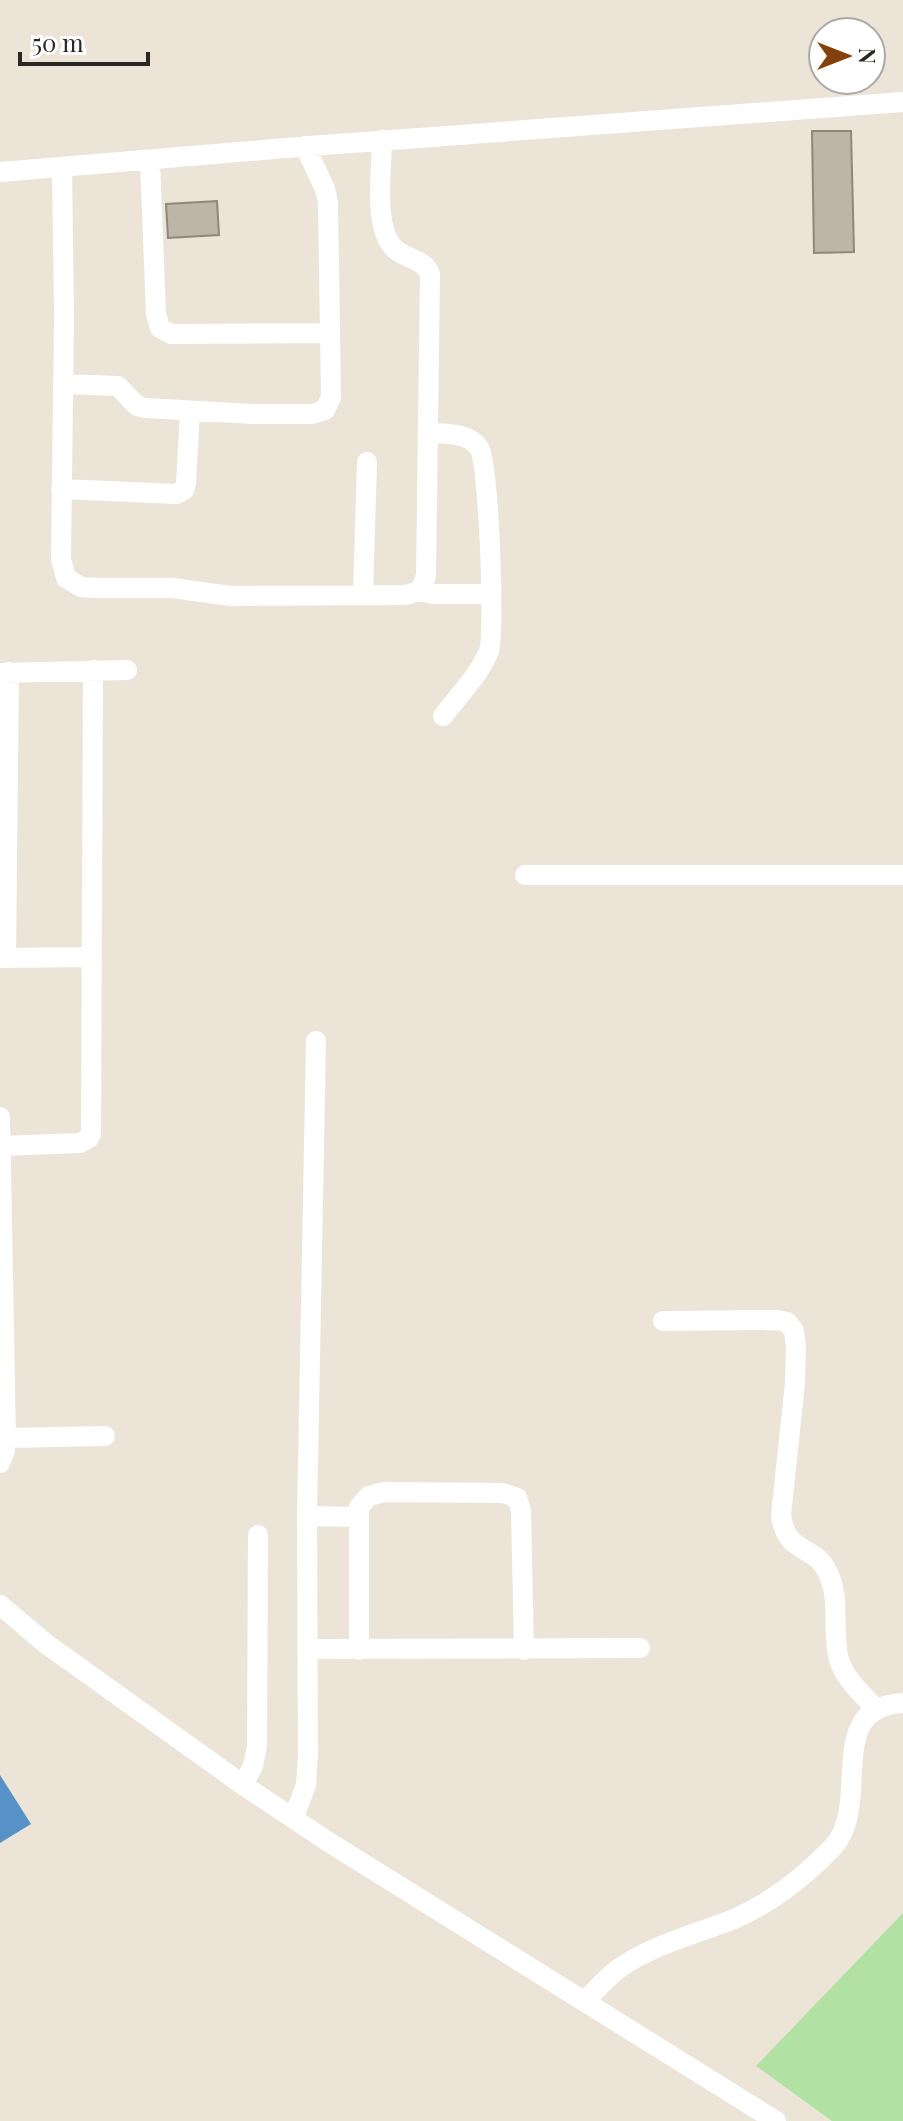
<svg xmlns="http://www.w3.org/2000/svg" width="903" height="2121" viewBox="0 0 903 2121" font-family="'Playfair Display',serif">
<rect width="100%" height="100%" fill="#ece4d7"/>
<!-- green -->
<path fill="#b2e1a4" d="M903,1913V2121H832L756,2066Z"/>
<!-- water -->
<path fill="#5792c6" d="M0,1775L31,1824L0,1843Z"/>
<!-- building -->
<path fill="#bdb5a8" stroke="#8f877b" stroke-width="2" d="M812,131H851L854,252L814,253Z
M217,201L219,235L168,238L166,204Z"/>
<g fill="none" stroke-linecap="round" stroke-linejoin="round">
<!-- street -->
<path stroke="#fff" stroke-width="20" d="M150,161L156,314L160,328L171,334H181L330,333
M62,168L64,317L61,559L66,578L81,587L96,588H172L231,596L405,595L420,591L426,576L430,274C424,259 407,259 396,250C372,230 382,169 382,140
M0,172L310,146L903,102
M63,384L118,386L137,406L145,408L253,414H312L325,410L331,397L328,203L325,189L305,146
M428,433C444,434 469,432 479,448C489,462 495,633 489,651C480,674 458,696 443,716
M61,489L176,494L184,490L186,483L190,411
M420,591L433,594H490
M363,595L367,462
M0,673L127,670
M525,875H903
M0,958L90,957
M6,958L9,672
M0,1117L6,1438L5,1450L0,1463
M0,1146L80,1143L89,1138L91,1134L93,670
M663,1321L777,1320L787,1322L794,1331L796,1348L795,1383L781,1515C786,1554 812,1544 826,1569C842,1597 831,1630 839,1660C845,1679 863,1695 876,1709
M6,1438L105,1436
M307,1516L358,1517
M0,1605L45,1643L243,1785L327,1841L776,2121
M307,1649L640,1648
M359,1650V1507L369,1496L384,1492L503,1493L517,1498L521,1510L524,1650
M243,1785L253,1766L257,1746L258,1535
M294,1817L306,1785L308,1754L307,1516L316,1041
M585,2001C596,1990 608,1976 621,1967C655,1944 696,1934 734,1919C771,1903 805,1876 833,1847C873,1804 822,1707 903,1703"/>
</g>
<!-- north arrow -->
<g transform="translate(847 56) rotate(90)"><circle r="38" fill="#ffffff" stroke="#aaa9a7" stroke-width="2"/>
<path d="M0-6L14 30L0 20L-14 30Z" fill="#83420d"/>
<text y="-12" font-size="22" font-weight="bold" text-anchor="middle" fill="#2b2723">N</text>
</g>
<!-- scale -->
<path d="M20 52v12h128v-12" fill="none" stroke="#2b2723" stroke-width="4"/>
<text x="32" y="52" font-size="24" fill="#2b2723" stroke="#ffffff" stroke-width="6" paint-order="stroke">50 m</text>
</svg>
